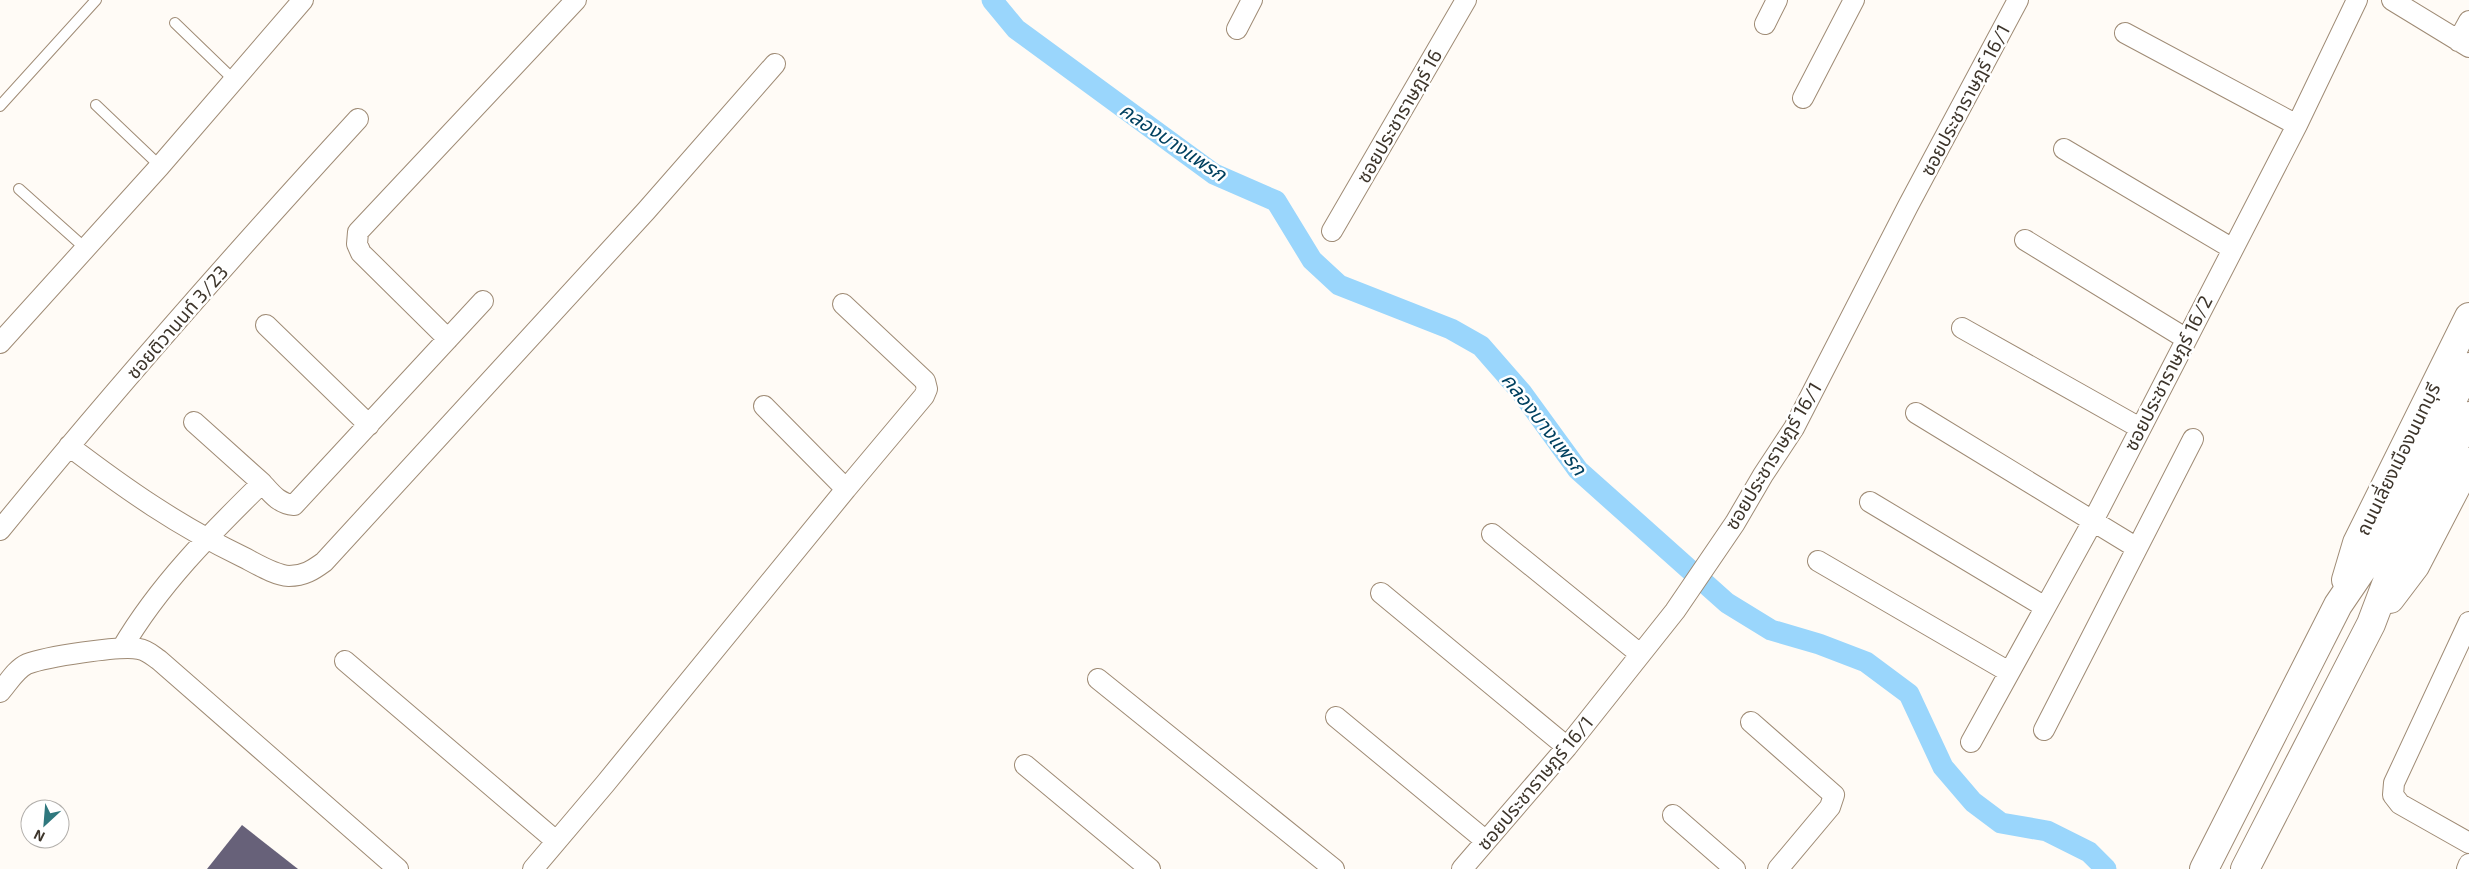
<svg xmlns="http://www.w3.org/2000/svg" width="2469" height="869" viewBox="0 0 2469 869" font-family="'Exo 2','Noto Sans Thai',sans-serif">
<rect width="100%" height="100%" fill="#fffbf6"/>
<g fill="none" stroke-linecap="round" stroke-linejoin="round">
<!-- canal -->
<path stroke="#9ad6fc" stroke-width="21" d="M992,0L1016,29L1214,174L1276,201L1312,260L1339,285L1451,329L1481,346L1522,393L1578,470L1727,603L1771,630L1819,644L1866,662L1909,694L1943,767L1973,802L2001,823L2047,831L2089,852L2106,869"/>
</g>
<!-- building -->
<path fill="#676179" d="M242,825L298,869H207Z"/>
<g fill="none" stroke-linecap="round" stroke-linejoin="round">
<defs>
<path id="lane" d="M175,23L234,80
M96,105L160,166
M0,106L96,0
M19,189L85,248"/>
<path id="street" d="M2392,0L2469,47
M1765,24L1777,0
M1237,29L1252,0
M2125,33L2297,125
M2458,41L2469,21
M1803,98L1854,0
M2064,149L2233,249
M1332,231L1466,0
M2025,240L2185,338
M843,304L925,381L927,389L924,396L846,489
M266,325L369,425
M1962,328L2140,428
M448,339L361,253L357,244L358,232L576,0
M0,343L160,166L303,0
M1916,413L2137,548
M69,446C127,490 177,525 243,557C257,564 274,575 289,576C304,576 313,570 324,562L646,211L775,64
M262,483C271,493 279,504 294,505L483,301
M1870,502L2045,607
M0,530C115,389 235,253 358,119
M1492,534L1640,654
M1818,561L2009,672
M1381,593L1567,747
M2469,622L2394,783L2393,795L2400,804L2469,843
M122,648C159,585 210,534 262,483L194,422
M345,661L556,841
M1098,679L1334,869
M0,692C8,683 16,669 27,664C45,657 121,645 139,649C147,650 153,656 159,660L398,869
M1336,717L1486,841
M1751,722L1834,795L1830,807L1778,869
M2044,730L2193,439
M1971,742L2093,521L2297,125L2357,0
M1025,765L1150,869
M1673,815L1735,869
M533,869L605,784L846,489L764,406
M1462,869L1567,747L1675,611L1735,523L1763,475L1794,428L1908,206L2018,0
M2467,869L2469,864"/>
<path id="secondary" d="M2346,580L2357,543L2469,317
M2390,599L2415,566L2469,462
M2204,869L2338,605L2374,552L2469,367
M2245,869L2371,624L2396,558L2469,416"/>
</defs>
<!-- lane casing -->
<use href="#lane" stroke="#9f8b75" stroke-width="12"/>
<!-- street casing -->
<use href="#street" stroke="#9f8b75" stroke-width="22"/>
<!-- secondary casing -->
<use href="#secondary" stroke="#9f8b75" stroke-width="30"/>
<!-- lane -->
<use href="#lane" stroke="#fff" stroke-width="10"/>
<!-- street -->
<use href="#street" stroke="#fff" stroke-width="20"/>
<!-- secondary -->
<use href="#secondary" stroke="#fff" stroke-width="28"/>
</g>
<g text-anchor="middle" stroke-width="5" stroke-linejoin="round" paint-order="stroke">
<!-- street labels -->
<g font-size="19" fill="#3d352b" stroke="#fff">
<text transform="translate(1965 100) rotate(-62)" y="7">ซอยประชาราษฎร์ 16/1</text>
<text transform="translate(1399 116) rotate(-60)" y="7">ซอยประชาราษฎร์ 16</text>
<text transform="translate(177 322) rotate(-49)" y="7">ซอยติวานนท์ 3/23</text>
<text transform="translate(2168 373) rotate(-63)" y="7">ซอยประชาราษฎร์ 16/2</text>
<text transform="translate(1773 456) rotate(-59)" y="7">ซอยประชาราษฎร์ 16/1</text>
<text transform="translate(2398 459) rotate(-64)" y="7">ถนนเลี่ยงเมืองนนทบุรี</text>
<text transform="translate(1535 783) rotate(-50)" y="7">ซอยประชาราษฎร์ 16/1</text>
</g>
<!-- water labels -->
<g font-size="20" font-style="italic" fill="#004160" stroke="#fff">
<text transform="translate(1173 142) rotate(34)" y="7">คลองบางแพรก</text>
<text transform="translate(1544 424) rotate(52)" y="7">คลองบางแพรก</text>
</g>
</g>
<!-- north arrow -->
<g transform="translate(45 824) rotate(206)"><circle r="24" fill="#ffffff" stroke="#b1aeaa"/>
<path d="M0-4L9 19L0 12L-9 19Z" fill="#2f787e"/>
<text y="-8" font-size="14" font-weight="bold" text-anchor="middle" fill="#3d352b">N</text>
</g>
</svg>
